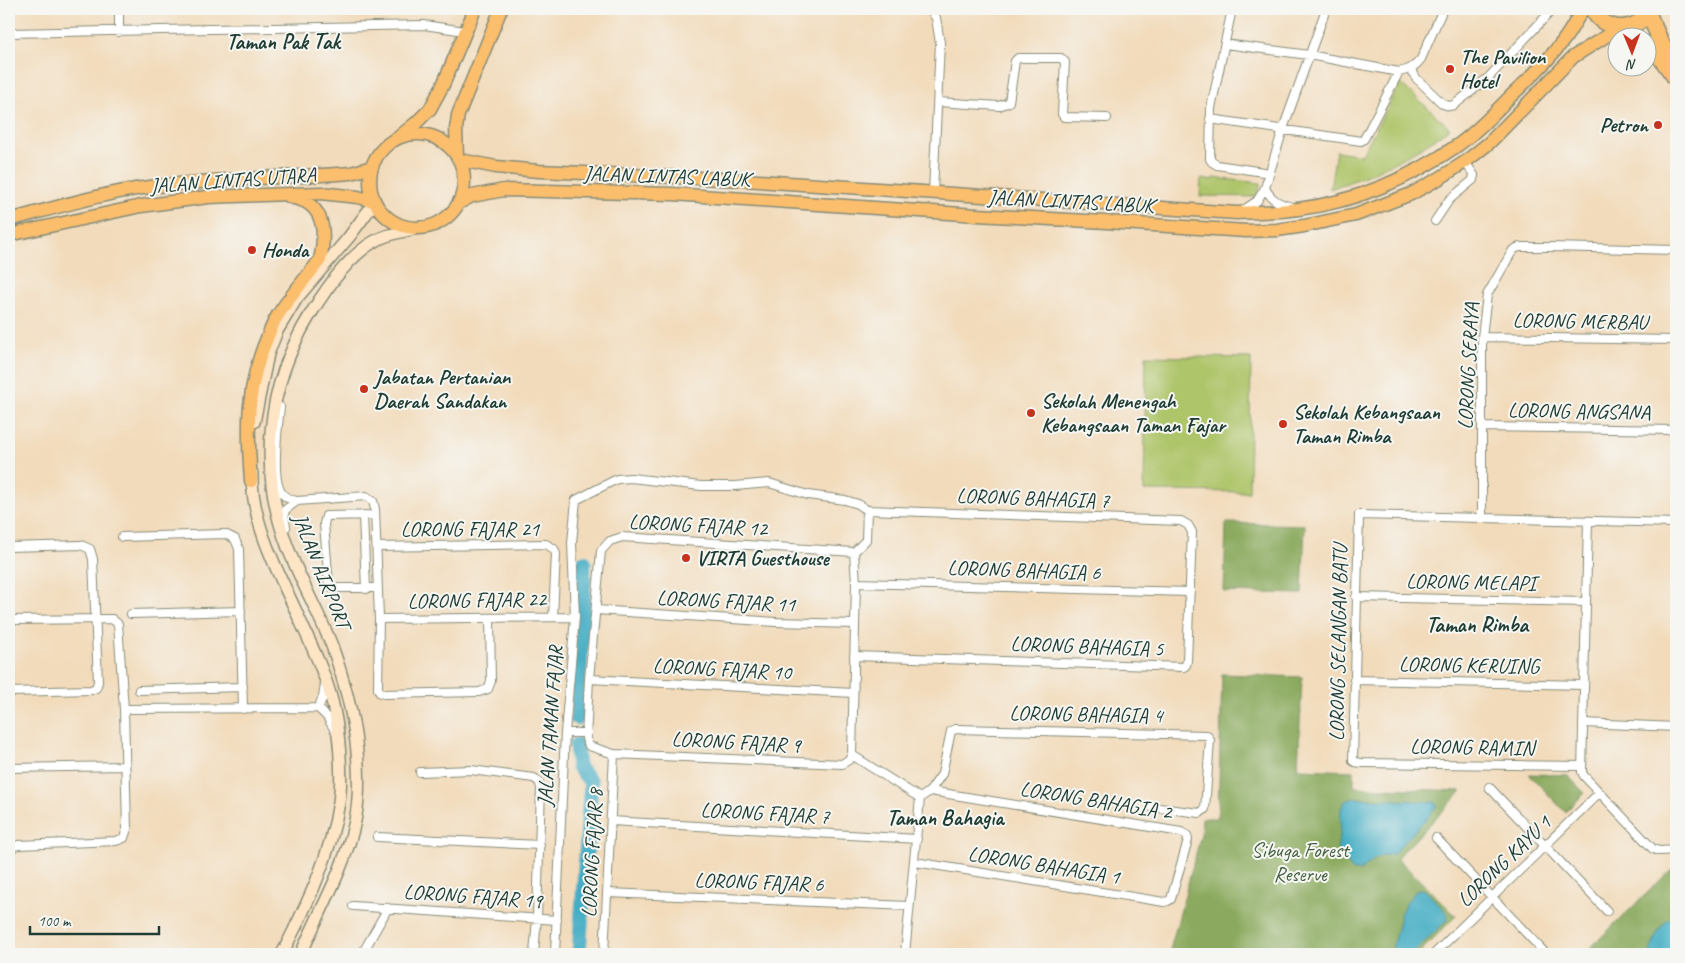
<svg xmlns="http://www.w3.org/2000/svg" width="1685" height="963" viewBox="0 0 1685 963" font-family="Caveat,sans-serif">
<rect width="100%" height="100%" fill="#f6f6f2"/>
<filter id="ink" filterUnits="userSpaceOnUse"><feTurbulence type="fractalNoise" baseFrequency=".02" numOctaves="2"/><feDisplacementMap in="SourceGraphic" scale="10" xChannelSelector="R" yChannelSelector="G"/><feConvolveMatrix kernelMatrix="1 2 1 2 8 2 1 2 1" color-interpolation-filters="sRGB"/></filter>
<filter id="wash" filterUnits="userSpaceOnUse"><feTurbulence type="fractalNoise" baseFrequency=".0096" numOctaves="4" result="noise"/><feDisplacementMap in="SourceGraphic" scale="20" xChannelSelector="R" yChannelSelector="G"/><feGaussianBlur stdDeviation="1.12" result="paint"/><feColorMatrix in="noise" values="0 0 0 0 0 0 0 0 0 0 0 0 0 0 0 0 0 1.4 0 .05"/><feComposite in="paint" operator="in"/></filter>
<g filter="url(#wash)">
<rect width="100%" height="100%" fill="#f2dbbb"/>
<!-- green -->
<path fill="#afc56a" stroke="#67814f" d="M1400,83L1450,128C1413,155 1373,175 1330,189L1336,151L1362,155Z
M1214,178L1261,183L1257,197L1200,196L1201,179L1213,180Z
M1146,356L1251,358L1249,492L1144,491Z"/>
<!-- forest -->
<path fill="#8baa5e" stroke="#557449" d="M1226,523L1305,525L1302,594L1224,592Z
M1222,674L1302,677L1298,769L1354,771V787L1462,791L1397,858L1456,916L1418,954H1169L1201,835L1202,818H1218Z
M1529,774L1567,775L1585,793L1565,812Z
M1676,865V954H1584Z"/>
<!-- water -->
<path fill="#45adc4" stroke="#32757c" d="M1354,798L1432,802L1436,803L1437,807L1393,854L1379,856L1360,871H1353L1337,849L1340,835L1341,809L1344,802Z
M1417,889L1425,890L1447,913L1448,919L1412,954H1391L1401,912L1406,903Z
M1668,919L1674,921L1676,923V954H1650C1653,943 1658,927 1668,919Z"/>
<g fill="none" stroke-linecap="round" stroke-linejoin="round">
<!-- river -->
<path stroke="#45adc4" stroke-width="15" d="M577,718L583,616L584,562
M576,745L578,767L591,782L579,954"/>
</g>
</g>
<g filter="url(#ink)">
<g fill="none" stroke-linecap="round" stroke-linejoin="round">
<defs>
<path id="street" d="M119,9V32
M930,9L936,18L940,43L933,193
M1232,9L1211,108L1210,159L1212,162L1217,165L1270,173
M9,33L424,25L465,31
M1225,44L1309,55L1399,72C1409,70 1415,67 1421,59L1443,9
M1411,69L1416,78L1443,104L1449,106L1454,105L1488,78L1553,9
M938,102L999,106L1009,102L1015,61L1018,58H1061L1065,62L1062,114L1064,117L1107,118
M1210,119L1361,141L1364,139L1399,72
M1265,188C1271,200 1280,204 1292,207
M1242,211L1257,201L1265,188L1283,129L1326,9
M1435,221L1449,200L1473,180L1474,175L1465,162
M1676,250L1550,247H1519L1513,250L1487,295L1482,337V518L1676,523
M1482,337L1676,340
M280,407C278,425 271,477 281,492C285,498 290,500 297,501L285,510L284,515L286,527
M1482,427L1676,430
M297,501L366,496L373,501L375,509L379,619L378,689L380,693L384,694L479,692L488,689L491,681L490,618
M363,515L366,589
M375,515L326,516L324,524L329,585L332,588H378
M1482,518L1359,515L1353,761L1355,762L1362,763L1582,766
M1588,521L1582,772L1584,776L1653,849L1659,851L1676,850
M122,537L225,534L235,539L239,549L243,709
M9,547L81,545L90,549L93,559L98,682L96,688L91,690L9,692
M377,547L546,544L554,549L556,554L553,617
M856,583L1190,592
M1356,597L1586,602
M596,610L776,622L854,624
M131,614L241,611
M379,619L575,617
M9,620L112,619L118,624L124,709L127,829L124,838L116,841L19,845L14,846L9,853
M589,679L853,693
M1354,680L1584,685
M139,690L243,687
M318,708L327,717L336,732
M318,708L323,697L325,684
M124,709L318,708
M1583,723L1676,727
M565,733H587
M852,755L850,759L842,764L614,754L589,746L586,739L589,679L601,551L610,541L622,537L854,552L866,540L867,510
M852,755L856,583L854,552
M852,755L920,798
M9,768L125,766
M420,772L471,770L534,778L539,782L541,787L537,918L534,954
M1489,787L1607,911
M611,821L917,839
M377,837L540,845
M1436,838L1546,954
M915,862L1164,902L1168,901L1171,899L1188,840L1187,835L1181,832L930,791
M608,893L909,906
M353,906L557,920
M362,954L388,908
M555,954L565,733L575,617L572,543L576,500L617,479L631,478L701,486H735L769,483L808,495L845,500L858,504L867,510L1181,521L1188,525L1192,532L1187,661L1186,665L1184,667L854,656
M604,954L614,754
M905,954L920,798L930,791L942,774L951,731L956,729L1207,735L1210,740L1205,809L1200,813L1151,807
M1434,954L1599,793"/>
<path id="secondary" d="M254,422L268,354L277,331L297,298L349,237L374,203
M252,473C251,520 276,568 295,609C308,639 324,669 332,701C339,728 343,774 339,802C331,856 306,907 282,954
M301,954C320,910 345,868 355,821C360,796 359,767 356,742C352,709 343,677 332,646C319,613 301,582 288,548C258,470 266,387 310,315C327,287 354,247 386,236C398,232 410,230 422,227"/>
<path id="primary" d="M370 181a47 47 0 1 1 94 0a47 47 0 1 1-94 0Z
M400,136L416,123L430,109L443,85L475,9
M457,156L456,129L458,115L501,9
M460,160L496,167L539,171L743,180L1237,213C1257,212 1277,212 1298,209C1355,202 1411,178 1458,145C1478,131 1494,113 1511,96C1529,79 1548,61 1563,41C1571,31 1576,20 1583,9
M459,203L472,196L504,190L672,194L977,215L1106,222L1246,231L1277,230L1304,226L1356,215L1411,194L1440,178L1465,162L1489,143L1573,57L1619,28
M9,220C55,208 102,193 150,187C217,178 284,178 351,173L372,167
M9,235L141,206L208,197L320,193L358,197L373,201
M251,481C247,428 246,386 268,336C271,329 274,321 278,315C290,296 306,278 320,260C324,242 327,217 309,204C304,200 296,199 290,197"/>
<path id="highway" d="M1592,9C1604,33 1638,34 1650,9
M1648,13L1663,46L1676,64
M1648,44L1657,53L1676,79"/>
</defs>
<!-- street casing -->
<use href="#street" stroke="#888c78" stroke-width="10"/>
<!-- secondary casing -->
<use href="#secondary" stroke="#888c78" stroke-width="14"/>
<!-- primary casing -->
<use href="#primary" stroke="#888c78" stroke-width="15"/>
<!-- highway casing -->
<use href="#highway" stroke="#888c78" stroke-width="18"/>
<!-- street -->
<use href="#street" stroke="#fff" stroke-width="8"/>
<!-- secondary -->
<use href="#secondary" stroke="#fde5c5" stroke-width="11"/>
<!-- primary -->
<use href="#primary" stroke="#fabe6d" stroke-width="12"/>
<!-- highway -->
<use href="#highway" stroke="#fabe6d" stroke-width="15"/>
</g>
</g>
<!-- markers -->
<g fill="#c8321e" stroke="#f6f6f2" stroke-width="2">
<circle cx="1450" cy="69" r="5"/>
<circle cx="1658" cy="125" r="5"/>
<circle cx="252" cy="250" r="5"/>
<circle cx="364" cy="389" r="5"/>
<circle cx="1031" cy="413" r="5"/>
<circle cx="1283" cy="424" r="5"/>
<circle cx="686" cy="558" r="5"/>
</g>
<g text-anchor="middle" stroke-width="4" stroke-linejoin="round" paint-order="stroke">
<!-- poi labels -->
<g font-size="21" font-weight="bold" fill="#1f3d34" stroke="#f6f6f2" text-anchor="start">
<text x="1460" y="64">The Pavilion<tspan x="1460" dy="24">Hotel</tspan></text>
<text x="1648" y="132" text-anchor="end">Petron</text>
<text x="262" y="257">Honda</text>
<text x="374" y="384">Jabatan Pertanian<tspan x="374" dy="24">Daerah Sandakan</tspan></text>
<text x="1041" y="408">Sekolah Menengah<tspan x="1041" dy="24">Kebangsaan Taman Fajar</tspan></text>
<text x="1293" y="419">Sekolah Kebangsaan<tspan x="1293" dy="24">Taman Rimba</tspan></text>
<text x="696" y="565">VIRTA Guesthouse</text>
</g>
<!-- street labels -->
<g font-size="21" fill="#1f3d34" stroke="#f6f6f2">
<text transform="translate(667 176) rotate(2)" y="7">JALAN LINTAS LABUK</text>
<text transform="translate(233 180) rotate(-4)" y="7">JALAN LINTAS UTARA</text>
<text transform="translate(1071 201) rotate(3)" y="7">JALAN LINTAS LABUK</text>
<text transform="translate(1580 321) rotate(1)" y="7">LORONG MERBAU</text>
<text transform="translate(1468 366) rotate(-87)" y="7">LORONG SERAYA</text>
<text transform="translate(1579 411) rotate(1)" y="7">LORONG ANGSANA</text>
<text transform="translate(1033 498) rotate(2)" y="7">LORONG BAHAGIA 7</text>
<text transform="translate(698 525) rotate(3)" y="7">LORONG FAJAR 12</text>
<text x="470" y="536">LORONG FAJAR 21</text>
<text transform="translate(1024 570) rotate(2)" y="7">LORONG BAHAGIA 6</text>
<text transform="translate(322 571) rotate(68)" y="7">JALAN AIRPORT</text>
<text transform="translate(1471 582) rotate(1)" y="7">LORONG MELAPI</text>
<text transform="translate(477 600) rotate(-1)" y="7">LORONG FAJAR 22</text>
<text transform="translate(726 601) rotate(3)" y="7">LORONG FAJAR 11</text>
<text transform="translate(1338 643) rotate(-89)" y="7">LORONG SELANGAN BATU</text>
<text transform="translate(1087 646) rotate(2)" y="7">LORONG BAHAGIA 5</text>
<text transform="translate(1469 665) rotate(1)" y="7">LORONG KERUING</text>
<text transform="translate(722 669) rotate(3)" y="7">LORONG FAJAR 10</text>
<text transform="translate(1086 714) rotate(1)" y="7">LORONG BAHAGIA 4</text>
<text transform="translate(550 726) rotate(-86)" y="7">JALAN TAMAN FAJAR</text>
<text transform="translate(736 742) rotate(3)" y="7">LORONG FAJAR 9</text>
<text transform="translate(1472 747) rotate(1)" y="7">LORONG RAMIN</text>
<text transform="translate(1096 800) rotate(9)" y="7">LORONG BAHAGIA 2</text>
<text transform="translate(765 813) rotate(3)" y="7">LORONG FAJAR 7</text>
<text transform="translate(592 853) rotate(-87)" y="7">LORONG FAJAR 8</text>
<text transform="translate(1504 861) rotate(-44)" y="7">LORONG KAYU 1</text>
<text transform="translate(1044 865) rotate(9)" y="7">LORONG BAHAGIA 1</text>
<text transform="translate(759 882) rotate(2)" y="7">LORONG FAJAR 6</text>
<text transform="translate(473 896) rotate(4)" y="7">LORONG FAJAR 19</text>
</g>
<!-- park labels -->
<g font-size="21" fill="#435f42" stroke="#f6f6f2">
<text x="1300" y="857">Sibuga Forest<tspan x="1300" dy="24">Reserve</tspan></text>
</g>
<!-- neighbourhood labels -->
<g font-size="22" font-weight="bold" fill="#1f3d34" stroke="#f6f6f2">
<text x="283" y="49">Taman Pak Tak</text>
<text x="1477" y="632">Taman Rimba</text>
<text x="945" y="825">Taman Bahagia</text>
</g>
</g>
<!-- margin -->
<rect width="1685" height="963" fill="none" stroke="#f6f6f2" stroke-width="30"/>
<!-- north arrow -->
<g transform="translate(1632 52) rotate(179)"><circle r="24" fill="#f6f6f2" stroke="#a0aca6"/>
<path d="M0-4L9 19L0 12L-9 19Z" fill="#c8321e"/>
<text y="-8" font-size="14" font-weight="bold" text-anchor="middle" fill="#1f3d34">N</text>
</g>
<!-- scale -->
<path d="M30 926v8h129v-8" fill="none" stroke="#1f3d34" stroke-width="2.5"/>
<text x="38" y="926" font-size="15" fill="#1f3d34" stroke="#f6f6f2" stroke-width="4" paint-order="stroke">100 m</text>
</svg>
